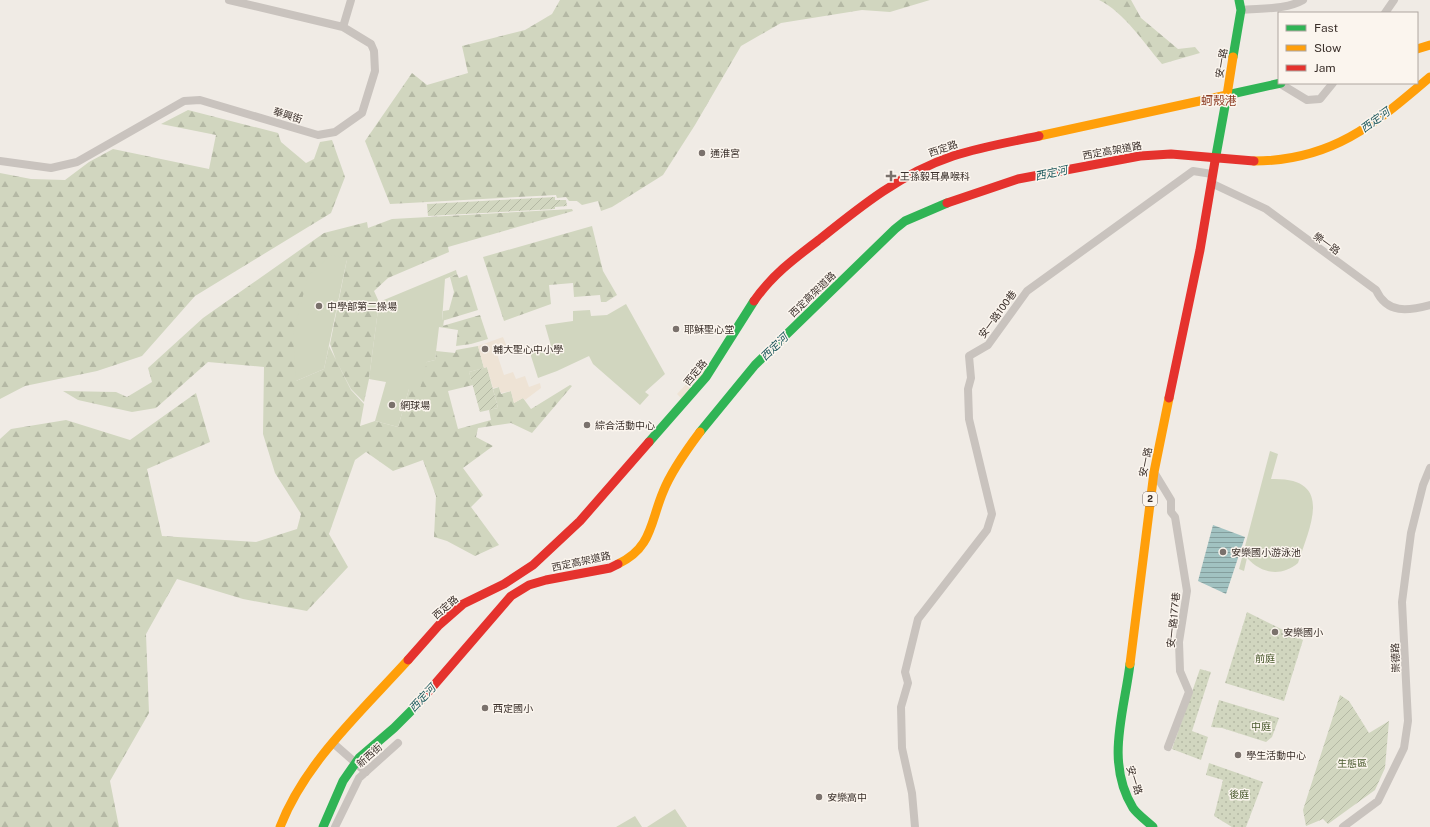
<svg xmlns="http://www.w3.org/2000/svg" width="1430" height="827" viewBox="0 0 1430 827" font-family="'Public Sans','Noto Sans TC',sans-serif">
<defs>
<pattern id="grass-dots" width="8" height="8" patternUnits="userSpaceOnUse"><rect width="8" height="8" fill="#d1d6bf"/><path d="M2 2h.1M6 6h.1" fill="none" stroke="#b4b8a4" stroke-width="1.8" stroke-linecap="round"/></pattern>
<pattern id="forest-firs" width="22" height="20" patternUnits="userSpaceOnUse"><rect width="22" height="20" fill="#d1d6bf"/><path d="M5 1l3.5 6h-7zM16 11l3.5 6h-7z" fill="#b4b8a4"/></pattern>
<pattern id="garden-furrows" width="10" height="10" patternUnits="userSpaceOnUse"><rect width="10" height="10" fill="#d1d6bf"/><path d="M-1 1l2-2M0 10L10 0M9 11l2-2" fill="none" stroke="#b4b8a4"/></pattern>
<pattern id="water-rules" width="6" height="5" patternUnits="userSpaceOnUse"><rect width="6" height="5" fill="#a1c2c1"/><path d="M0 2.5h6" fill="none" stroke="#849e9d"/></pattern>
</defs>
<rect width="100%" height="100%" fill="#f0ebe5"/>
<!-- grass -->
<path fill="url(#grass-dots)" d="M1247,612L1303,640L1284,701L1225,683Z
M1200,669L1211,672L1192,731L1208,737L1201,760L1172,749Z
M1219,700L1279,718L1272,737L1266,742L1222,728L1211,727Z
M1209,763L1263,782L1246,827H1232L1214,816L1223,780L1206,775Z"/>
<!-- forest -->
<path fill="url(#forest-firs)" d="M560,0H930L890,12L862,10L781,23L741,46L695,125L663,175L612,207L601,211L598,201L582,205L577,201H569L566,197L557,198L556,195L390,204L365,141L412,73L427,85L468,73L462,46L525,30L552,14Z
M1099,0H1131L1141,18L1178,49L1195,47L1200,53L1162,64C1143,42 1125,13 1099,0Z
M188,110L278,133L281,142L306,163L314,159L320,142L332,140L345,177L331,213L195,296L142,356L97,371L25,386L0,399V173L31,179L65,180L89,162L113,149L209,169L216,135L161,124Z
M572,209L573,211L448,247L449,252L388,278L374,291L379,302L369,379L364,402L351,389L336,360L330,344L347,259L296,381L324,369L329,346L351,390L364,404L360,426L375,421L398,427L409,389L427,362L435,360L436,351L455,353L456,350L478,346L484,368L469,372L473,385L448,391L458,429L491,420L489,410L498,408L493,389L499,387L501,394L511,391L514,403L523,398L531,409L570,385L572,386L532,433L511,423L478,428L476,437L493,446L463,468L483,495L471,507L499,545L475,556L447,541L434,537L436,496L423,460L393,471L366,452L355,460L329,534L348,567L307,611L243,599L177,579L146,634L149,713L110,781L119,827H0V439L11,429L66,420L130,440L196,393L210,442L147,469L162,536L256,542L297,529L301,514L275,473L263,434L264,367L208,362L156,408L132,412L78,400L63,391L116,392L127,397L152,382L148,368L203,318L324,233L367,222L368,228L392,219Z
M592,226L603,271L617,295L606,302H601L600,295L574,297L573,283L549,285L551,304L504,321L483,257Z
M457,274L459,278L467,275L478,310L442,321L443,311L449,310L454,292L450,277Z
M480,315L488,339L471,344L456,346L458,330L439,327Z"/>
<!-- garden -->
<path fill="url(#garden-furrows)" d="M555,197V200H566L567,206L555,207V209L428,216L427,204Z
M487,367L498,408L480,412L469,372Z
M1340,695L1349,701L1369,733L1389,721L1385,768L1375,790L1328,824L1323,819L1306,826L1303,810Z"/>
<!-- pitch -->
<path fill="#d1d6bf" d="M331,255L347,259L324,369L296,381L293,335L308,276Z
M456,270L457,274L445,279L442,320H444L443,327H439L435,360L427,362L420,389H409L398,427L375,421L386,382L369,379L379,302Z
M626,304L665,374L645,392L649,395L640,405L593,364L589,356L557,371L538,378L530,353L551,346L545,325L573,321V311L590,310L591,316L607,315Z
M1270,451L1278,454L1271,479C1335,477 1310,526 1298,563C1281,577 1262,574 1247,558L1244,571L1239,569Z
M675,809L687,827H647Z
M635,816L642,827H616Z"/>
<!-- plaza -->
<path fill="#eee3d5" d="M503,337L507,347L496,351L504,375L513,372L516,379L525,376L529,387L540,383L541,388L525,400L523,398L514,403L511,391L501,393L499,387L493,388L487,367L484,368L478,346Z
M705,364L708,369L683,400L677,394Z"/>
<!-- water -->
<path fill="url(#water-rules)" d="M1213,525L1245,537L1226,594L1198,581Z"/>
<g fill="none" stroke-linecap="round" stroke-linejoin="round">
<!-- street -->
<path stroke="#c9c3be" stroke-width="8" d="M1241,10C1259,8 1286,10 1303,0
M1385,13L1394,0
M343,27L351,0
M1279,83L1307,100L1320,99L1333,83
M0,161L51,168L77,162L184,101L200,100L318,135L335,132L362,113L375,71L374,51L371,44L343,27L229,0
M1211,183L1266,209L1376,290C1387,314 1408,311 1430,305
M1154,472L1171,500V512L1175,517L1187,591L1179,642L1180,671L1189,692L1168,747
M333,743L366,772
M335,827L359,778L398,743
M915,827L912,793L902,748L901,707L908,683L905,672L918,619L987,530L992,514L969,419L968,389L971,378L969,356L988,345L1027,291L1193,171L1212,174
M1343,827L1378,801L1404,748L1408,721L1402,602L1411,533L1423,485L1430,468"/>
<!-- fast -->
<path stroke="#30b455" stroke-width="9" d="M1233,57L1241,10L1239,0
M1215,161L1227,95L1281,83
M649,442L706,377L754,301
M1130,664C1124,713 1105,762 1133,808C1138,815 1147,821 1153,827"/>
<!-- slow -->
<path stroke="#ff9f0a" stroke-width="9" d="M1417,49L1430,45
M1039,136L1227,95L1233,57
M1130,664L1154,472L1169,398
M280,827C305,762 362,711 408,660"/>
<!-- jam -->
<path stroke="#e5322d" stroke-width="9" d="M754,301C772,275 795,258 820,239C861,206 902,173 953,156C981,147 1010,142 1039,136
M1169,398L1200,250L1215,161
M408,660L439,625L463,604L504,584L533,565L580,521L649,442"/>
<!-- fast-bridge -->
<path stroke="#30b455" stroke-width="9" d="M700,432L755,365L895,229L905,221L947,203
M323,827L343,781L359,758L394,728L416,706"/>
<!-- slow-bridge -->
<path stroke="#ff9f0a" stroke-width="9" d="M1254,161C1331,161 1374,125 1430,77
M618,564C652,548 650,523 663,492C670,474 688,448 700,432"/>
<!-- jam-bridge -->
<path stroke="#e5322d" stroke-width="9" d="M947,203L1018,179L1140,156L1171,154L1254,161
M416,706L511,596L529,585L546,580L610,568L618,564"/>
</g>
<!-- markers -->
<g fill="#7a716c" stroke="#fbf5ee" stroke-width="1.5">
<circle cx="702" cy="153" r="4"/>
<path d="M889 170h4v4h4v4h-4v4h-4v-4h-4v-4h4z"/>
<circle cx="319" cy="306" r="4"/>
<circle cx="676" cy="329" r="4"/>
<circle cx="485" cy="349" r="4"/>
<circle cx="392" cy="405" r="4"/>
<circle cx="587" cy="425" r="4"/>
<circle cx="1223" cy="552" r="4"/>
<circle cx="1275" cy="632" r="4"/>
<circle cx="485" cy="708" r="4"/>
<circle cx="1238" cy="755" r="4"/>
<circle cx="819" cy="797" r="4"/>
</g>
<g text-anchor="middle" stroke-width="3" stroke-linejoin="round" paint-order="stroke">
<!-- shield labels -->
<rect fill="#fbf5ee" stroke="#756b66" stroke-width="1" x="1143" y="492" width="14" height="14" rx="3"/>
<g font-size="9" font-weight="bold" fill="#3b302b">
<text x="1150" y="502">2</text>
</g>
<!-- street labels -->
<g font-size="10" fill="#3b302b" stroke="#fbf5ee">
<text transform="translate(1221 63) rotate(-81)" y="4">安一路</text>
<text transform="translate(288 115) rotate(17)" y="4">華興街</text>
<text transform="translate(943 148) rotate(-19)" y="4">西定路</text>
<text transform="translate(1112 150) rotate(-10)" y="4">西定高架道路</text>
<text transform="translate(1327 243) rotate(36)" y="4">樂一路</text>
<text transform="translate(812 294) rotate(-44)" y="4">西定高架道路</text>
<text transform="translate(997 314) rotate(-54)" y="4">安一路100巷</text>
<text transform="translate(695 372) rotate(-51)" y="4">西定路</text>
<text transform="translate(1145 462) rotate(-79)" y="4">安一路</text>
<text transform="translate(581 561) rotate(-12)" y="4">西定高架道路</text>
<text transform="translate(445 607) rotate(-41)" y="4">西定路</text>
<text transform="translate(1173 620) rotate(-84)" y="4">安一路177巷</text>
<text transform="translate(1395 658) rotate(-92)" y="4">崇德路</text>
<text transform="translate(369 755) rotate(-42)" y="4">新西街</text>
<text transform="translate(1135 780) rotate(72)" y="4">安一路</text>
</g>
<!-- poi labels -->
<g font-size="10" fill="#3b302b" stroke="#fbf5ee" text-anchor="start">
<text x="710" y="157">通淮宮</text>
<text x="900" y="180">王孫毅耳鼻喉科</text>
<text x="327" y="310">中學部第二操場</text>
<text x="684" y="333">耶穌聖心堂</text>
<text x="493" y="353">輔大聖心中小學</text>
<text x="400" y="409">網球場</text>
<text x="595" y="429">綜合活動中心</text>
<text x="1231" y="556">安樂國小游泳池</text>
<text x="1283" y="636">安樂國小</text>
<text x="493" y="712">西定國小</text>
<text x="1246" y="759">學生活動中心</text>
<text x="827" y="801">安樂高中</text>
</g>
<!-- park labels -->
<g font-size="10" fill="#4a5a2e" stroke="#fbf5ee">
<text x="1265" y="662">前庭</text>
<text x="1261" y="730">中庭</text>
<text x="1352" y="767">生態區</text>
<text x="1239" y="798">後庭</text>
</g>
<!-- water labels -->
<g font-size="11" font-style="italic" fill="#1f5a5e" stroke="#fbf5ee">
<text transform="translate(1375 120) rotate(-36)" y="4">西定河</text>
<text transform="translate(1051 173) rotate(-12)" y="4">西定河</text>
<text transform="translate(774 347) rotate(-44)" y="4">西定河</text>
<text transform="translate(422 698) rotate(-47)" y="4">西定河</text>
</g>
<!-- quarter labels -->
<g font-size="12" fill="#8c3b22" stroke="#fbf5ee">
<text x="1219" y="105">蚵殼港</text>
</g>
</g>
<!-- legend -->
<rect x="1278" y="12" width="140" height="72" fill="#fbf5ee" stroke="#aea6a0"/>
<rect x="1286" y="25" width="20" height="6" fill="#30b455" stroke="#aea6a0"/>
<text x="1314" y="32" font-size="12" fill="#3b302b">Fast</text>
<rect x="1286" y="45" width="20" height="6" fill="#ff9f0a" stroke="#aea6a0"/>
<text x="1314" y="52" font-size="12" fill="#3b302b">Slow</text>
<rect x="1286" y="65" width="20" height="6" fill="#e5322d" stroke="#aea6a0"/>
<text x="1314" y="72" font-size="12" fill="#3b302b">Jam</text>
</svg>
